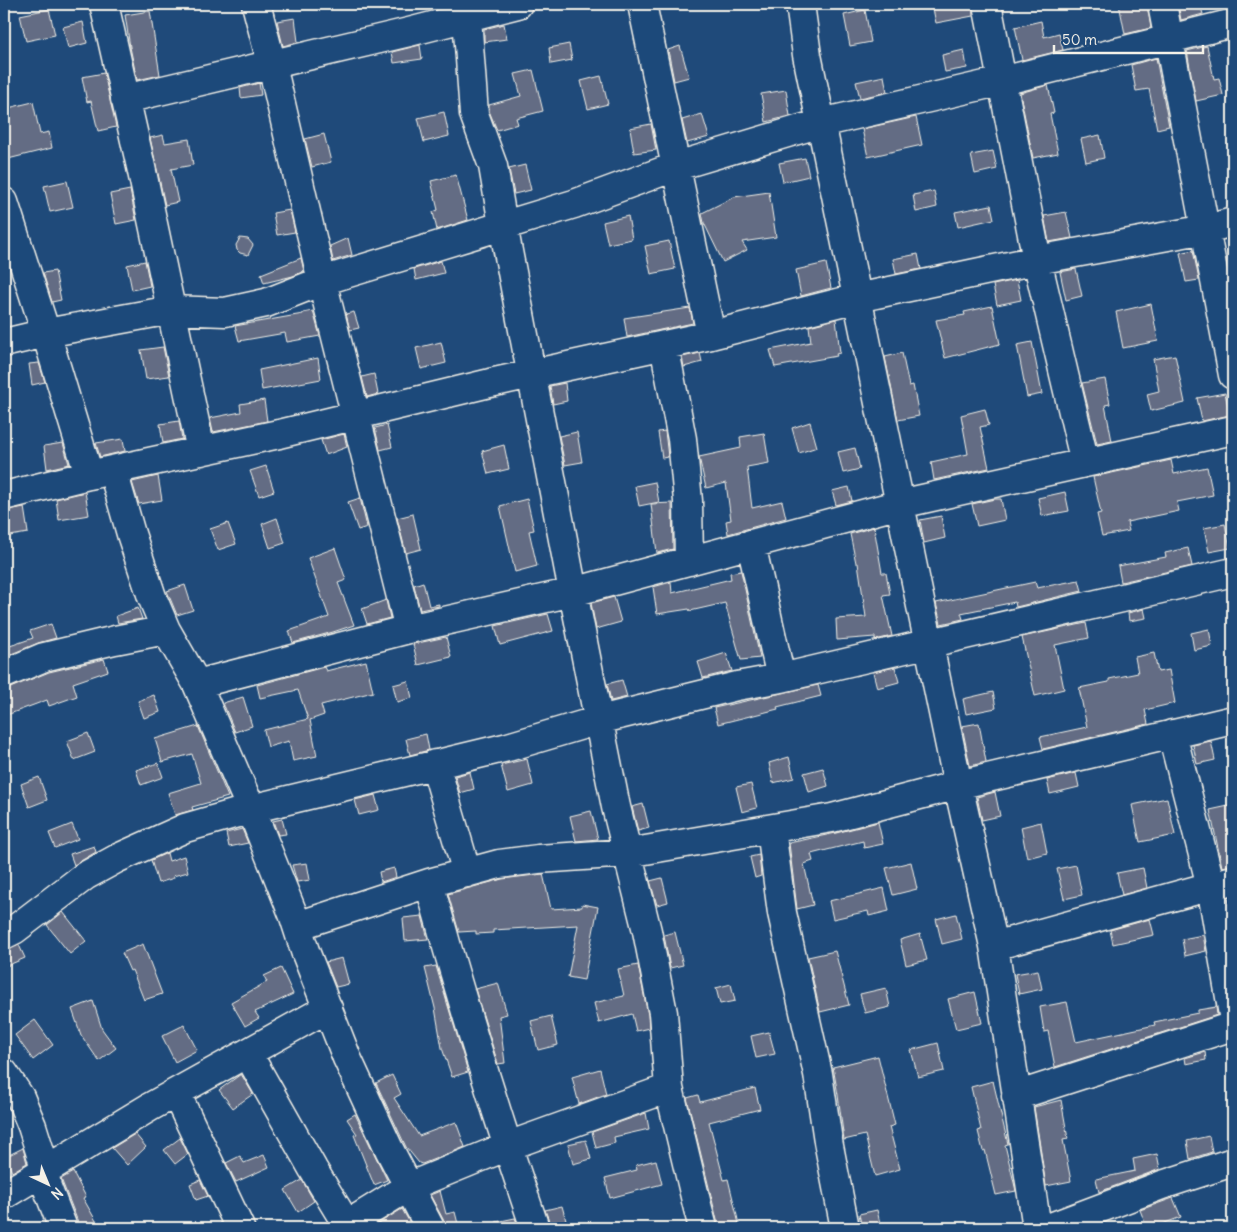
<svg xmlns="http://www.w3.org/2000/svg" width="1237" height="1232" viewBox="0 0 1237 1232" font-family="Delius,sans-serif">
<rect width="100%" height="100%" fill="#1f4a7a"/>
<filter id="ink" filterUnits="userSpaceOnUse"><feTurbulence type="fractalNoise" baseFrequency=".02" numOctaves="2"/><feDisplacementMap in="SourceGraphic" scale="10" xChannelSelector="R" yChannelSelector="G"/><feConvolveMatrix kernelMatrix="1 2 1 2 8 2 1 2 1" color-interpolation-filters="sRGB"/></filter>
<g filter="url(#ink)">
<!-- building -->
<path fill="#636c84" stroke="#f4f1e8" d="M932,4H972L973,16L936,23Z
M1119,4H1147L1151,28L1125,34Z
M1178,4H1200L1203,14L1181,20Z
M49,9L55,35L26,41L20,15Z
M865,10L871,42L850,46L844,15Z
M150,11L160,75L137,80L130,47L125,15Z
M295,18L298,42L283,46L277,21Z
M1041,21L1044,37L1059,33L1063,50L1022,60L1015,27Z
M83,22L87,43L68,48L63,27Z
M504,24L507,39L484,42V29Z
M569,44L572,60L551,64L549,48Z
M420,45L422,59L394,63L392,52Z
M680,46L689,77L674,81L668,50Z
M1207,46L1214,79L1219,78L1223,95L1196,101L1187,51Z
M964,50L967,68L945,72L942,55Z
M1156,58L1169,126L1157,129L1149,89L1136,91L1131,65Z
M533,70L543,111L516,118L518,124L497,130L489,111V105L521,96L515,74Z
M104,73L116,127L98,131L91,101L87,102L82,77Z
M601,76L608,104L588,109L581,81Z
M884,76L887,92L860,98L856,82Z
M259,83L261,95L241,98L240,88Z
M1048,85L1054,113L1050,114L1058,153L1033,158L1020,93Z
M786,90L790,116L766,122L761,94Z
M33,102L40,134L49,132L52,148L4,160V109Z
M444,112L449,136L424,142L418,118Z
M702,114L709,137L687,143L682,120Z
M916,117L922,145L868,157L862,129Z
M651,124L656,150L634,153L630,128Z
M324,134L331,162L312,167L305,139Z
M163,135L165,143L189,139L193,165L171,169L178,202L165,205L150,138Z
M1100,135L1104,158L1086,162L1081,139Z
M993,151L997,169L975,174L971,155Z
M805,158L809,176L783,182L779,163Z
M525,165L531,190L514,194L509,169Z
M456,175L468,220L437,230L433,212L438,210L431,181Z
M67,181L73,207L50,212L44,186Z
M130,190L136,220L116,224L110,194Z
M934,191L937,207L916,212L913,195Z
M769,192L776,237L742,242L747,250L723,262L704,223L702,213L734,197Z
M991,205L994,219L958,227L955,212Z
M290,210L295,232L277,235L273,213Z
M1066,212L1072,238L1049,242L1044,216Z
M628,216L632,239L608,244L603,222Z
M240,238L248,239L253,245L248,255L240,253L237,250L236,245Z
M348,238L352,255L333,261L330,246Z
M669,241L675,269L651,274L645,246Z
M1193,250L1199,280L1186,282L1180,253Z
M918,254L921,269L896,274L893,259Z
M301,258L304,271L293,276L264,283L261,274Z
M145,261L150,286L132,290L127,265Z
M441,261L444,273L416,280L414,269Z
M826,263L831,288L801,296L796,270Z
M1076,269L1082,296L1066,300L1060,272Z
M55,271L61,300L52,302L43,273Z
M1017,280L1021,300L997,305L993,285Z
M1151,304L1158,341L1123,348L1116,312Z
M992,306L1000,344L945,358L936,320L965,315L964,312Z
M690,308L693,323L627,337L624,318Z
M313,311L320,336L287,342L285,333L239,341L235,326L303,314V313Z
M354,312L359,328L350,330L346,314Z
M836,319L840,353L836,354L837,356L775,367L770,350L811,342L809,326Z
M441,342L446,363L421,369L416,348Z
M1032,342L1042,394L1027,397L1017,345Z
M163,347L169,376L146,379L141,350Z
M700,353L702,362L684,367L682,357Z
M902,353L909,386L913,385L919,416L898,420L885,357Z
M1175,355L1185,403L1151,411L1147,394L1159,391L1153,359Z
M318,358L321,379L262,390L259,370Z
M39,363L45,382L32,385L29,364Z
M374,374L378,394L367,397L362,377Z
M1105,379L1110,404L1105,405L1112,441L1097,444L1082,383Z
M565,383L567,401L553,404L550,386Z
M1225,393L1230,415L1202,421L1197,398Z
M264,400L267,421L213,432L210,418L241,412L240,404Z
M985,409L989,425L980,427L989,468L934,480L931,462L968,454L961,415Z
M179,421L182,439L163,443L160,424Z
M810,422L817,447L799,453L792,428Z
M387,425L392,447L380,450L375,428Z
M665,431L668,457L662,458L658,432Z
M577,432L582,462L565,465L559,436Z
M764,433L769,463L747,467L752,508L782,501L786,518L728,534L726,521L731,520L726,483L706,488L699,457L741,448L740,437Z
M344,434L347,447L326,455L321,440Z
M123,439L125,451L100,457L96,443Z
M63,443L69,464L47,469L44,446Z
M504,445L509,469L488,474L482,451Z
M855,448L860,469L843,473L838,452Z
M1171,460L1174,474L1207,467L1213,495L1177,502L1179,511L1127,522L1129,531L1102,536L1097,514L1101,513L1093,477Z
M266,466L274,491L259,496L250,471Z
M158,476L162,500L139,504L132,482Z
M655,482L659,502L639,506L635,486Z
M849,487L852,501L836,505L832,491Z
M85,492L89,515L59,520L56,499Z
M1065,492L1069,511L1042,516L1038,498Z
M360,498L367,527L358,530L348,502Z
M527,499L534,530L529,531L537,566L515,572L500,506Z
M995,499H1001L1005,520L977,526L972,504Z
M672,503L673,549L657,553L651,504Z
M24,507L28,533L4,537V511Z
M413,514L421,549L406,553L397,518Z
M941,516L945,538L924,543L920,520Z
M277,518L285,543L270,548L262,524Z
M228,523L236,544L218,550L210,529Z
M1225,524L1230,548L1209,552L1204,528Z
M874,527L882,573H886L890,594L883,595L892,636L875,640V637L837,640L836,619L866,617L858,563H856L850,534Z
M335,548L346,580L338,583L354,625L333,632L293,643L289,631L329,617L308,558Z
M1188,548L1192,566L1121,582L1118,566L1166,557L1165,553Z
M741,571L760,658L741,660L725,603L690,611L689,609L657,614L653,587L671,582L672,593L731,579L730,573Z
M1079,580L1082,591L1016,607L1015,602L961,613L963,619L941,624L936,603L1035,582L1037,588Z
M423,582L429,606L439,604V606L420,610L414,585Z
M185,585L193,610L177,615L167,591Z
M614,597L621,622L596,629L591,603Z
M386,600L390,618L367,624L362,609Z
M138,608L142,619L118,623L116,616Z
M1144,609L1146,618L1129,621L1128,613Z
M548,614L553,631L500,645L495,626Z
M1086,623L1089,638L1055,645L1064,689L1035,696L1022,637Z
M51,624L56,638L38,643L4,657V648L33,638L30,631Z
M1209,629L1212,646L1194,650L1191,633Z
M446,637L451,657L418,665L413,644Z
M726,653L732,671L703,678L698,662Z
M1154,653L1158,672L1169,670L1175,703L1145,710L1148,724L1043,749L1040,737L1087,727L1079,688L1109,682V679L1138,673L1135,657Z
M104,659L108,671L73,683L77,696L49,706L47,700L4,716V689L10,688L49,672Z
M366,661L373,692L321,705L324,715L310,720L317,756L293,761L289,741L268,747L264,730L308,719L298,690L260,698L257,685L324,667L326,671Z
M895,667L899,682L877,688L873,672Z
M622,680L627,697L611,701L607,684Z
M408,681L412,698L397,702L393,685Z
M818,685L821,696L777,707L778,709L718,724L714,708Z
M993,692L996,708L966,714L963,699Z
M154,695L160,712L144,718L138,701Z
M243,697L252,726L235,732L223,703Z
M979,723L986,762L970,766L962,726Z
M198,726L228,797L192,807L193,810L175,815L168,793L201,783L192,754L162,762L155,739Z
M88,733L95,752L74,760L67,741Z
M426,734L429,750L410,755L406,739Z
M1211,741L1215,760L1197,764L1193,745Z
M789,757L794,778L773,783L769,763Z
M527,759L533,785L508,792L501,765Z
M158,763L163,777L141,785L136,770Z
M823,768L828,786L809,792L804,773Z
M470,772L474,789L460,793L455,776Z
M1076,773L1079,787L1050,794L1047,780Z
M39,777L47,800L29,807L21,784Z
M751,784L757,808L742,812L736,787Z
M995,792L1000,816L982,820L977,797Z
M375,795L379,810L359,815L355,800Z
M1167,798L1175,835L1140,842L1132,805Z
M643,804L649,828L638,831L632,807Z
M1233,805V865L1222,867L1210,810Z
M591,811L598,839L576,841L570,816Z
M282,819L286,834L278,835L273,821Z
M878,822L883,844L864,848L863,841L811,854L813,861L804,864L813,905L797,909L789,843L836,833Z
M1041,822L1047,853L1027,858L1021,827Z
M72,824L78,839L55,848L49,833Z
M242,829L248,843L229,847L226,833Z
M94,846L96,852L74,865L70,854Z
M167,853L169,861L184,856L188,872L173,876L174,878L158,883L151,860Z
M759,855L761,876L755,878L750,857Z
M911,862L917,889L893,895L886,868Z
M307,863L310,880L297,882L292,865Z
M1076,865L1082,895L1064,899L1057,869Z
M394,868L396,877L381,882L379,872Z
M1143,868L1147,888L1122,895L1117,873Z
M543,874L551,909L582,907V904L598,907L584,980L568,977L578,925L493,930V933L476,934V931L459,932L448,894L502,879Z
M662,878L668,902L657,905L650,881Z
M884,888L889,911L869,916L868,911L833,919L829,901Z
M63,912L86,941L70,954L47,925Z
M956,914L962,939L942,944L936,919Z
M422,916L428,939L405,941L403,918Z
M1150,919L1154,935L1113,944L1110,930Z
M675,932L683,965L670,968L664,935Z
M920,934L927,960L906,965L900,940Z
M1203,935L1206,951L1185,956L1182,939Z
M143,944L162,994L144,1000L132,970L130,971L122,953Z
M19,945L25,958L4,967V951L11,949Z
M835,951L849,1005L820,1012L808,957Z
M342,958L349,984L336,987L326,962Z
M638,965L648,1015L649,1028L636,1031L632,1014L599,1023L594,1003L624,996L618,969Z
M436,966L468,1072L452,1077L442,1048L435,1008L425,968Z
M281,968L293,994L255,1012L259,1018L245,1026L231,1002L267,982L264,976Z
M1038,970L1042,989L1019,994L1015,974Z
M498,983L507,1014L499,1016L505,1063L498,1064L475,989Z
M731,984L735,1001L720,1004L716,988Z
M886,988L890,1007L865,1013L860,994Z
M975,992L982,1023L956,1029L948,999Z
M93,1001L102,1029L116,1048L99,1061L81,1035L72,1009Z
M1067,1002L1076,1042L1155,1025L1154,1022L1198,1013V1010L1216,1007L1217,1015L1055,1067L1048,1031L1044,1032L1040,1007Z
M551,1016L558,1045L538,1050L531,1021Z
M35,1020L53,1045L33,1060L15,1035Z
M184,1025L197,1050L175,1062L162,1036Z
M769,1032L775,1054L756,1058L751,1036Z
M938,1043L944,1071L918,1077L911,1050Z
M1205,1052L1206,1060L1186,1064L1185,1058Z
M878,1056L895,1125L889,1127L900,1169L875,1176L865,1135L844,1140L838,1095L833,1067Z
M600,1069L606,1094L579,1104L572,1077Z
M241,1074L253,1094L233,1108L219,1090Z
M392,1075L401,1094L394,1098L419,1136L456,1122L465,1147L422,1164L419,1163L406,1147L376,1083Z
M993,1081L1008,1144L1005,1145L1016,1191L996,1195L985,1150L983,1151L978,1131L981,1130L971,1087Z
M755,1088L760,1109L709,1122L724,1180L728,1179L740,1228H718V1224L687,1098L698,1095L700,1102Z
M1061,1100L1068,1139L1063,1140L1071,1181L1046,1186L1034,1107Z
M646,1113L649,1129L614,1137L615,1143L596,1148L592,1132Z
M355,1114L387,1180L374,1185L354,1135L357,1134L347,1119Z
M135,1134L146,1147L127,1165L112,1148Z
M1209,1136L1212,1152L1190,1159L1187,1141Z
M180,1138L188,1154L175,1164L164,1150Z
M586,1140L591,1159L573,1164L568,1144Z
M23,1148L27,1163L12,1172L5,1157Z
M1157,1154L1160,1169L1099,1192L1096,1179L1135,1171L1133,1159Z
M264,1155L269,1167L236,1182L226,1163L240,1156L244,1163Z
M656,1160L662,1184L610,1198L605,1178L637,1170L636,1165Z
M73,1172L86,1197L83,1198L100,1228H78V1222L61,1179Z
M200,1180L208,1196L196,1200L190,1184Z
M302,1180L314,1201L298,1212L285,1190Z
M440,1191L446,1214L455,1212L459,1228H446L444,1221L430,1195Z
M1173,1198L1181,1217L1152,1228H1147L1140,1210Z
M562,1206L568,1228H550V1223L545,1210Z
M402,1209L413,1228H371Z
M877,1210L881,1228H862L859,1214Z
M515,1218L519,1228H497L496,1222Z"/>
<g fill="none" stroke-linecap="round" stroke-linejoin="round">
<defs>
<path id="minor" d="M104,4L141,167L201,451
M256,4L272,65L322,281L409,629
M465,4L467,17L474,114L493,166L503,225L573,592L616,807L647,931L663,1013L669,1088L697,1205L703,1228
M642,4L711,335
M800,4L807,55L958,785L994,946L1037,1228
M987,4L1037,260L1085,463
M1162,4L1233,375
M125,99L409,32L518,4
M4,202L46,333L89,475
M4,343L46,333L171,310L225,312L266,303L322,281L574,204L677,166L821,123L1002,81L1233,23
M664,345L682,439L688,501L689,561
M113,471L131,534L152,597L166,630L197,684L251,809L293,914L305,951L347,1058L389,1149L430,1228
M4,496L89,475L279,434L490,383L711,335L857,298L1037,260L1206,229L1233,222
M751,544L781,678
M4,674L44,657L115,640L166,630
M197,684L409,629L573,592L900,504L1233,430
M1172,734L1211,886L1233,1015
M435,764L467,873
M771,829L782,913L818,1074L828,1141L845,1228
M429,883C461,999 496,1114 535,1228
M297,926L429,883L499,864L538,859L628,853L832,818L958,785L1233,720
M4,935L14,930L85,876L118,858L185,828L251,809L508,747L599,720L737,686L781,678L1233,572
M994,946L1233,880
M248,1054L313,1169L347,1225
M4,1073L20,1097L32,1126L42,1158L47,1187L63,1228
M176,1093L240,1228
M1016,1096L1233,1026
M4,1195L150,1107L328,1008
M342,1228L408,1187L508,1146L669,1088
M1048,1228L1162,1185L1233,1162"/>
</defs>
<!-- minor casing -->
<use href="#minor" stroke="#f4f1e8" stroke-width="31"/>
<!-- minor -->
<use href="#minor" stroke="#1f4a7a" stroke-width="28"/>
</g>
</g>
<!-- margin -->
<rect width="1237" height="1232" fill="none" stroke="#1f4a7a" stroke-width="20"/>
<rect x="10" y="10" width="1217" height="1212" fill="none" stroke="#f4f1e8" stroke-width="2" filter="url(#ink)"/>
<!-- north arrow -->
<g transform="translate(48 1184) rotate(136)" stroke="#1f4a7a" stroke-width="4" paint-order="stroke">
<path d="M0-4L9 19L0 12L-9 19Z" fill="#f4f1e8"/>
<text y="-8" font-size="14" font-weight="bold" text-anchor="middle" fill="#f4f1e8">N</text>
</g>
<!-- scale -->
<path d="M1054 45v8h149v-8" fill="none" stroke="#f4f1e8" stroke-width="2.5"/>
<text x="1062" y="45" font-size="15" fill="#f4f1e8" stroke="#1f4a7a" stroke-width="4" paint-order="stroke">50 m</text>
</svg>
